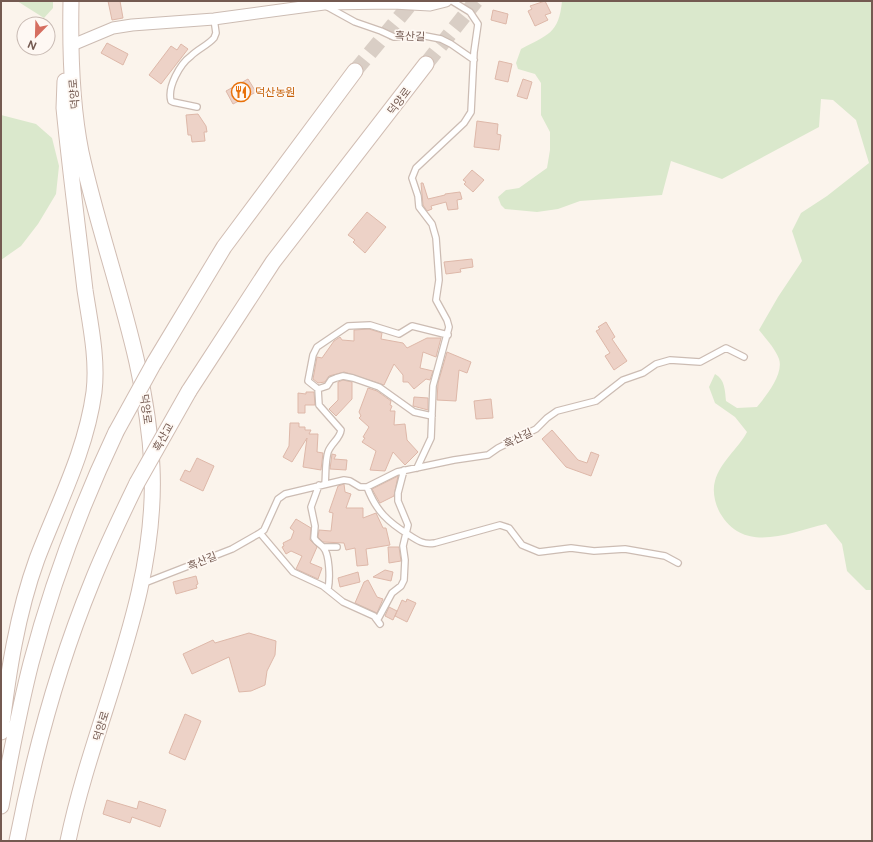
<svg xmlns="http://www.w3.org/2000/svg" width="873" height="842" viewBox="0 0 873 842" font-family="Figtree,'Noto Sans KR',sans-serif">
<rect width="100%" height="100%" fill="#fbf4ec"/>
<!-- green -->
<path fill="#dae8cc" d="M17,1H53V8L44,18Z
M562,1H872V590H866L847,571L842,544L826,524C789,532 745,555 720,513C715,504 712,491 715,481C720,462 738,449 747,432L735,417L715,403L709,387L715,374C725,379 725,391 726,401L737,408L757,407C766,396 784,374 779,359C775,348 766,339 759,330L778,297L802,261L792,231L801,213L827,196L869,163L856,120L833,100L821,99L819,127L722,179L671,161L662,195L580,201L558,209L537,212L505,209L501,205L498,197L506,190L519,188L547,168L550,150V132L541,115V83L535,74L518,69L516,63L521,49C547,35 559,34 562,1Z
M1,115L36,124L52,138L59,166L56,194L38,224L21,246L1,260Z"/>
<!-- building -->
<path fill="#edd2c7" stroke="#deb8a9" d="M108,1H120L123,18L112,20Z
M545,1L551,13L545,15L548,20L535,26L528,11L532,9L530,6Z
M493,10L508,14L506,24L491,20Z
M107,43L128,54L123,65L101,53Z
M181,44L188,49L161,84L149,75L171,46L177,50Z
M499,61L512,64L508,82L495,79Z
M248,79L256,92L233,104L226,91Z
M523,79L532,82L527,99L517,96Z
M198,114L206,126L207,132H204L205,141L192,142L191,135H188L186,115Z
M477,121L498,124L497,134L501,135L499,150L474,147Z
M472,170L484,180L473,192L464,184L466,182L463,180Z
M421,183H423L428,199L445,195V194L460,192L462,199L457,200L458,209L448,210L446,202L431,206L432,209L427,211L423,205Z
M367,212L386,227L365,253L353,242L355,240L348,235Z
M472,259L473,267L460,269L461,272L446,274L444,262Z
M606,322L615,337L612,339L627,361L614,370L605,356L610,353L596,331L600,329L598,327Z
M369,329L382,333L381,339L403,343L407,348L427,338H441L436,357L423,352L420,368L433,371L430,380L426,379L414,389L408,382H403V375L394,364L384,385L344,372L329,376L325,382L318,383L313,379L317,357L322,358L334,341L340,337L342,340L354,341V330Z
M447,352L471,362L467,373L459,370L456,401L437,400L438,383Z
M343,380L352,382V399L336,416L329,409L338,400V382Z
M368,388L377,391L391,401L390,405L392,406L390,411H395L394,425L405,424L407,440L418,452L405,465L393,452L385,471L370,470L376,451L362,442L365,438L363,437L369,427L359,418L361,416L359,412Z
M306,392H314L315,405H305V413H298V393L306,394Z
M414,397L428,398V410L413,406Z
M491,399L493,418L476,419L474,401Z
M290,423H299V427H305V430H311L309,434H318L317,452L323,453L321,470L303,467L307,438L292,462L283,457L289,446Z
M552,430L578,460L587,463L591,452L599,455L591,476L566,467L542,439Z
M332,454L336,455L334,459L347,460L346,470L330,469Z
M197,458L214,466L203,491L180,480L185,470L190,472Z
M398,476L394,496L380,503L372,489Z
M344,484L345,492L351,494L346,508H363V518L376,513L383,528H386L390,545L366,549L368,565L357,566L355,548L346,550L344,543L323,542L318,537L319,530L331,531L333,513L329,512L338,486Z
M296,519L311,528L310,540L317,547L310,563L322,568L318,579L296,569L302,556L291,551L286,554L282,547L284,546L283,543L291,539L294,531L290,528Z
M388,547H399L401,561L389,563Z
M385,570L393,572L391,581L373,577Z
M358,572L360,582L340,587L338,578Z
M196,576L198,584L196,585L197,588L176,594L173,582Z
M368,580L377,597L383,599L377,613L355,603L364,582Z
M407,599L416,603L407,622L395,616L402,600L406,602Z
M389,607L397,611L393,620L385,616Z
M249,633L276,641L275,655L267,671L265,685L251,691L239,692L229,657L192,674L183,654L213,640L215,643Z
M185,714L201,721L185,760L169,753Z
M107,800L137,809L139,801L166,810L160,827L132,817L130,823L103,814Z"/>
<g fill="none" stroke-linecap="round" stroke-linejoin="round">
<!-- secondary-tunnel -->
<path stroke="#d9cec5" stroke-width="15" stroke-dasharray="15 8" stroke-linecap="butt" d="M426,64L476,1
M355,71L413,1"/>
<defs>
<path id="lane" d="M326,6L355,22L381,31L394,37L420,35L441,39L451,44L474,60
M197,107L173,102L171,101C167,87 180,64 191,56C198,49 208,45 214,38L216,33L214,19
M318,389L327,386L331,380L336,378L343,376L353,378L379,387L414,412L432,416
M417,468L431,438L433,386L449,327L447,320L436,300L439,280L436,238L432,224L419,207L418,196L412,178L416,168L464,123L471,112L474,52L478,24L470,12L452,1
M325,484C326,474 325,462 328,452C331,443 340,439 341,430L319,405L318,389L308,381L313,355L317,347L348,326L370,325L399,334L412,326L448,335
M319,485L311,507L315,526L314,538C316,542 320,544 323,547C330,554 330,580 328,589
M367,487C376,511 388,522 409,535C418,541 424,545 435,543L500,525L509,528L522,545L539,552L571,548L594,551L625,549L665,556L678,563
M260,533L293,572L323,586L343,602L374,616L380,624
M324,547H337
M142,584L232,549L260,533L264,530L278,499L285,494L344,480L350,481L360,487H367L397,472L454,460L488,455L498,448L536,429L547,418L557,411L596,401L623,380L643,373L656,364L670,360L700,362L726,348L744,357
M378,619L392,593L401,586L404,580L405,560L403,546L408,525L398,501V493L404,470"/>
<path id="street" d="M70,46L113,28L132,25L214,19L324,4L393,3L430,5L446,1"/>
<path id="secondary" d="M154,363L224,247L355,71
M189,391L273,262L426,64
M1,732C8,674 17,614 37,559C58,504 86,451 94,392C98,359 90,323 85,290C78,230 70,169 64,108L65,81
M1,806C10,758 19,710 31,663C52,583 81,506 116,432
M17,841C34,754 58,665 92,582C105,549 121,516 137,483
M68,841C94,716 158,598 152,467C147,358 104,257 81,152C71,102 70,51 71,1"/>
</defs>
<!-- lane casing -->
<use href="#lane" stroke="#ccbcb3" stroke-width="8"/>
<!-- street casing -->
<use href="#street" stroke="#ccbcb3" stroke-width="13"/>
<!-- secondary casing -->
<use href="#secondary" stroke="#d1bdb3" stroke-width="17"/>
<!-- lane -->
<use href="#lane" stroke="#fff" stroke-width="5.5"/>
<!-- street -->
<use href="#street" stroke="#fff" stroke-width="11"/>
<!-- secondary -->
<use href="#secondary" stroke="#fff" stroke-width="15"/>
<defs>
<path id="secondary-bridge" d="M116,432L154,363
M137,483L189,391"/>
</defs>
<!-- secondary-bridge casing -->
<use href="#secondary-bridge" stroke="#d1bdb3" stroke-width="17" stroke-linecap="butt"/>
<!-- secondary-bridge -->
<use href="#secondary-bridge" stroke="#fff" stroke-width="15"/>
</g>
<!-- icons -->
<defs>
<symbol id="restaurant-ring" viewBox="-11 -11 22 22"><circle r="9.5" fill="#fef8f3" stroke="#e8710a" stroke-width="1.5"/><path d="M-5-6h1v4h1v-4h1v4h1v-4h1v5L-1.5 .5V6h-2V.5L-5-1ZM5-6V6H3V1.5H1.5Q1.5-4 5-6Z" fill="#e8710a"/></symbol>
</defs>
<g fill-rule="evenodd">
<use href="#restaurant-ring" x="230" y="81" width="22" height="22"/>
</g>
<g text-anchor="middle" stroke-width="3.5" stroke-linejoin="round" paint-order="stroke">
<!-- street labels -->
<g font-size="11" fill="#745a51" stroke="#fef8f3">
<text transform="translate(410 36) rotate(2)" y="4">흑산길</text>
<text transform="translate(74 94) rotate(-95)" y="4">덕양로</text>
<text transform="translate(399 101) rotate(-53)" y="4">덕양로</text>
<text transform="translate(146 409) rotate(83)" y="4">덕양로</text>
<text transform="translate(163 437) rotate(-61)" y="4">흑산교</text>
<text transform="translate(518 438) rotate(-26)" y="4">흑산길</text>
<text transform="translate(202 561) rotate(-22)" y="4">흑산길</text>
<text transform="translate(101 726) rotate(-73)" y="4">덕양로</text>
</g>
<!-- food labels -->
<g font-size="11" fill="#c56008" stroke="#fef8f3" text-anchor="start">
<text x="255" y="96">덕산농원</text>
</g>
</g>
<!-- border -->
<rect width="873" height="842" fill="none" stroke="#745a51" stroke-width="4"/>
<!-- north arrow -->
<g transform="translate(36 36) rotate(203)"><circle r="19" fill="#fef8f3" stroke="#c7b9b2"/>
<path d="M0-3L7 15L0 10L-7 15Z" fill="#d66e60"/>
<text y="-6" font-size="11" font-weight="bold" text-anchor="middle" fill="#745a51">N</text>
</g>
</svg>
